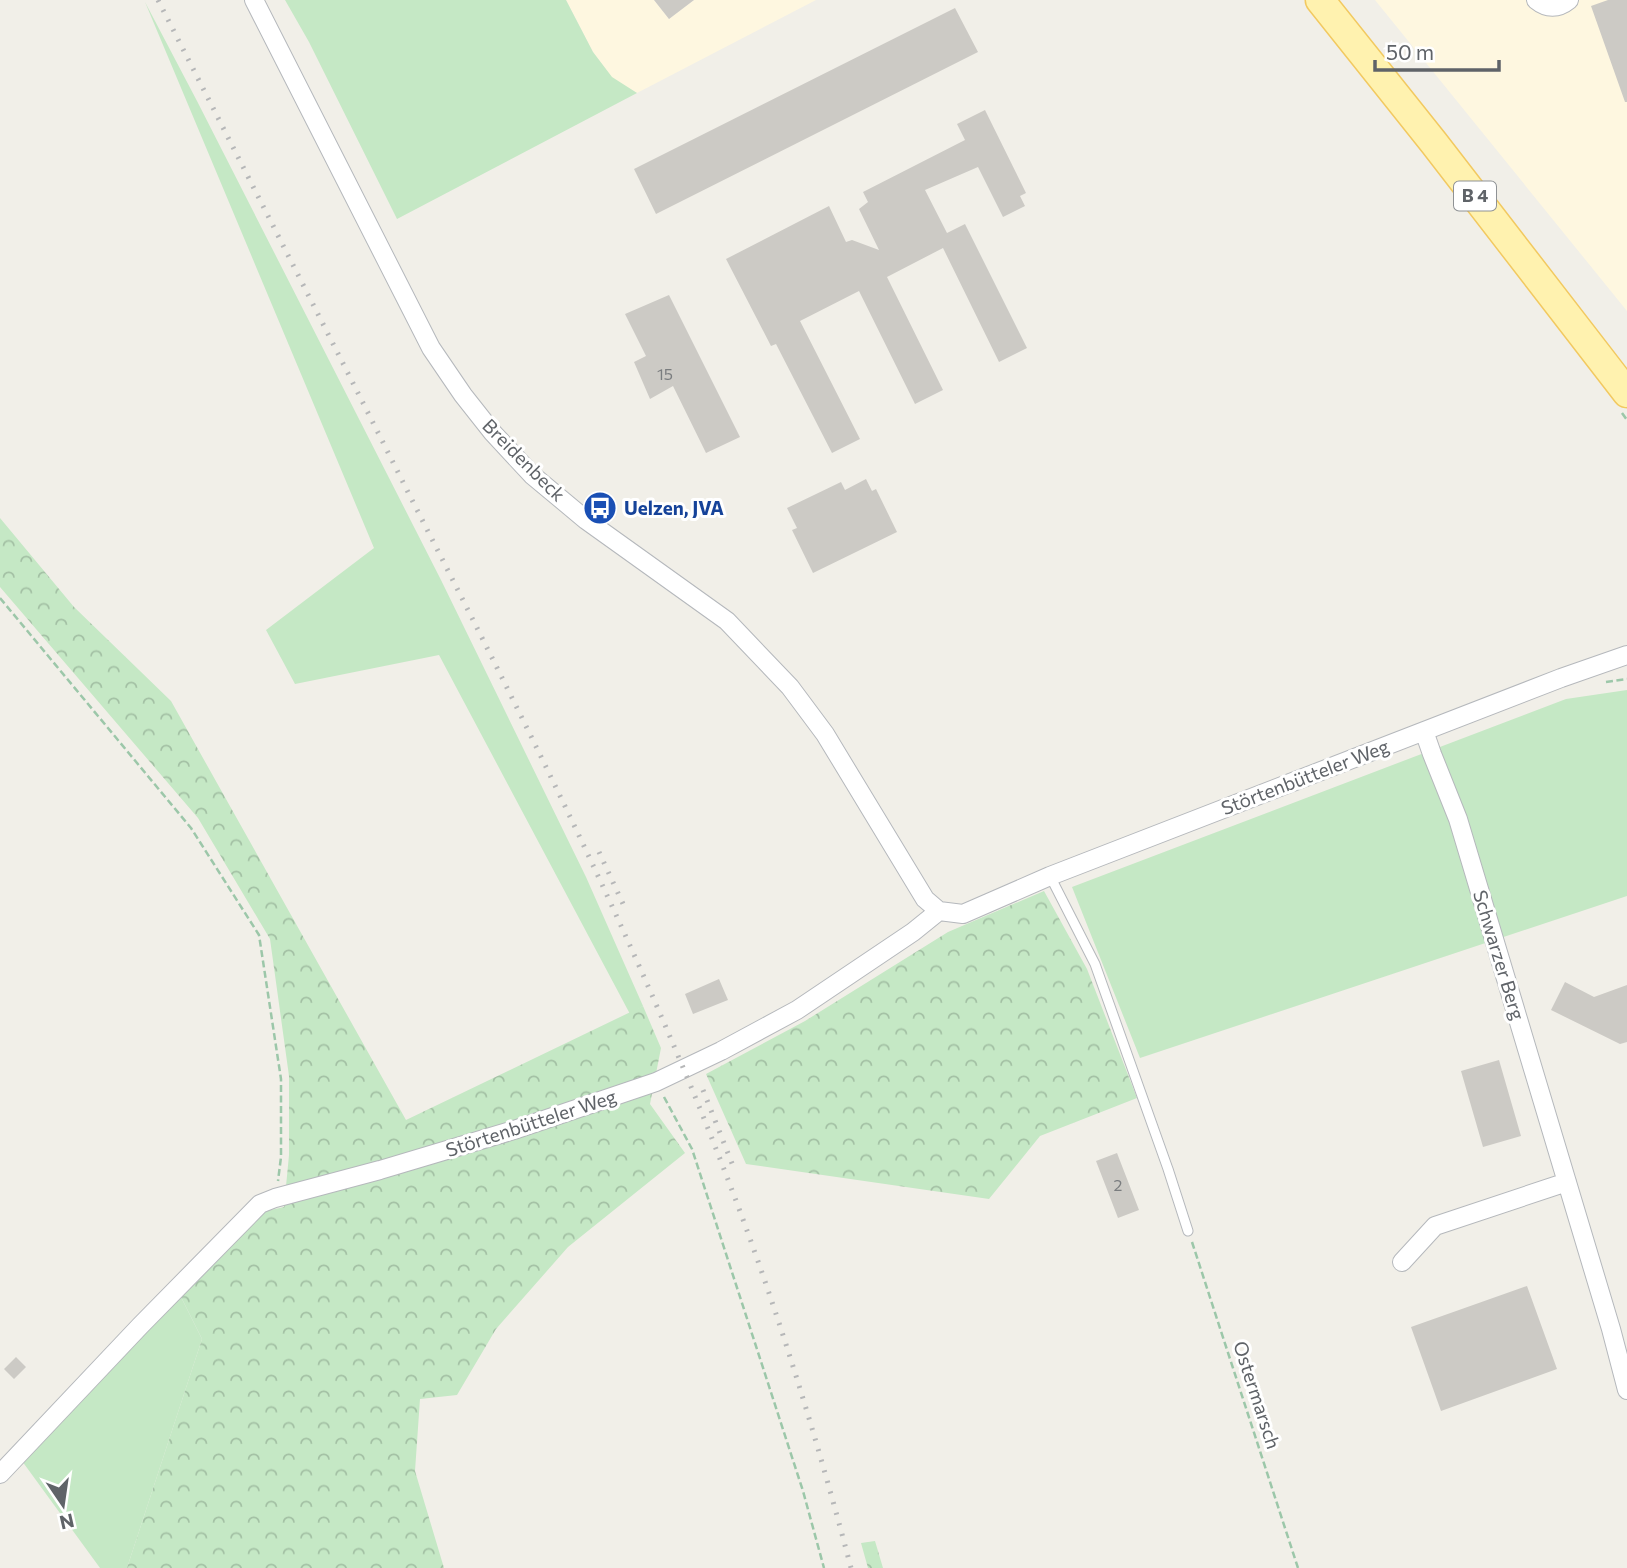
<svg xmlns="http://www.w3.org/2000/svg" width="1627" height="1568" viewBox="0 0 1627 1568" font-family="Commissioner,sans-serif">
<defs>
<pattern id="forest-crowns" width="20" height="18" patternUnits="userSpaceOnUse" patternTransform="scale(1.75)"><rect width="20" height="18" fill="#c5e8c5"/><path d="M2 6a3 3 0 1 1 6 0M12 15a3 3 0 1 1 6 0" fill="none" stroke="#a3c0a4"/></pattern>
</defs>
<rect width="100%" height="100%" fill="#f1efe8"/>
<!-- commercial -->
<path fill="#fef7e0" d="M566,0H654L669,19L694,0H816L637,93L612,78L593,52Z
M1375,0H1627V311Z"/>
<!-- grass -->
<path fill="#c5e8c5" d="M285,0H566L593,52L612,77L637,93L397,219L309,42Z
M145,2L197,101L441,580L586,877L643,1006L630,1014L439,655L295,684L266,630L374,548Z
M1627,690V896L1140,1058L1072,887L1566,699Z
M181,1297L202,1339L127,1568H100L22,1461Z"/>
<!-- forest -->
<path fill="url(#forest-crowns)" d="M0,518L74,607L171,701L406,1120L643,1006L661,1048L650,1104L685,1153L568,1247L496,1329L457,1395L420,1399L415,1471L444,1568H127L202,1339L181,1297L262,1212L284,1207L289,1155V1076L270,939L198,818L0,587Z
M1044,891L1087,969L1137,1098L1040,1136L989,1199L746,1164L706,1074L805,1021L948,932Z
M875,1541L883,1568H868L861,1543Z"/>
<!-- building -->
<path fill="#cccac5" d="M654,0H694L669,19Z
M1608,0H1627V102H1625L1591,6Z
M955,8L978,52L656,214L634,169Z
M985,110L1026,193L1020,196L1025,206L1003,217L978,167L925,190L947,233L965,224L1027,348L999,362L943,248L887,277L943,390L915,404L859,291L800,321L860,439L832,453L776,344L771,346L726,259L829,206L846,242L852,240L879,250L859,209L868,202L863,192L965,140L957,124Z
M669,295L740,437L706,453L673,386L650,399L634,362L646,356L625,314Z
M866,479L872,491L876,489L897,532L813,573L792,530L797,528L787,508L841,482L845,490Z
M719,979L728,1000L693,1014L685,994Z
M1565,982L1594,997L1627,985V1042L1620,1044L1551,1010Z
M1499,1060L1521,1136L1483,1147L1461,1071Z
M1117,1153L1139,1210L1118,1218L1096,1161Z
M1527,1286L1557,1369L1441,1411L1411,1327Z
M16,1357L26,1367L14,1379L4,1369Z"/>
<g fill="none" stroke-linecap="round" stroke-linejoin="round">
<defs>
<path id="service" d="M1050,876L1095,964L1168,1169L1188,1231"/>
<path id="minor" d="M254,0L431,348L463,395L493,433L532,475L586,520L727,621L790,687L825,734L925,899L939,911
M1536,0C1547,9 1558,9 1569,0
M1424,731L1432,754L1458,819L1611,1329L1627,1390
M1402,1262L1435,1226L1567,1182
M0,1474L140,1326L260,1204L275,1198L380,1170L514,1130L656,1082L721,1051L797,1010L913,932L939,911L963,914L1050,876L1561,678L1627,655"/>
<path id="primary" d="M1320,0L1434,143L1627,393"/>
</defs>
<!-- service casing -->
<use href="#service" stroke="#b5b8bc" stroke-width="11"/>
<!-- minor casing -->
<use href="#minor" stroke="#b5b8bc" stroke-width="20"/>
<!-- primary casing -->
<use href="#primary" stroke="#f2c960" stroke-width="31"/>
<!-- path -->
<path stroke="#9cc7a9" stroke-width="2.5" stroke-dasharray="7 3.5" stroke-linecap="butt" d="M1622,413L1627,420
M0,598L191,828L259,935L281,1079V1157L278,1181
M1606,682L1627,679
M664,1097L692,1149L803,1491L824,1568
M1192,1242L1298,1568"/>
<!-- service -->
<use href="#service" stroke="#fff" stroke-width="9"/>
<!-- minor -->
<use href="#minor" stroke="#fff" stroke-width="18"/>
<!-- primary -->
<use href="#primary" stroke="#fff2af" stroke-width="28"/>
<!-- rail -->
<path stroke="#b6b7b8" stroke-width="5" stroke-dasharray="2 9" stroke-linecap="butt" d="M158,0C243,167 328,333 412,500C530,731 647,963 738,1206C782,1324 819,1446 851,1568
M599,852L624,906
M703,1090L735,1171"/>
</g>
<!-- icons -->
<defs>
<symbol id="bus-disc" viewBox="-11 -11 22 22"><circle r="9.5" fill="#1a4fb4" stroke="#fff"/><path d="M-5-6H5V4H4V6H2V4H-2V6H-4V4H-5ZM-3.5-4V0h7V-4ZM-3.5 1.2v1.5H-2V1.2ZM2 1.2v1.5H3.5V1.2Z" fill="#fff"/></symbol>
</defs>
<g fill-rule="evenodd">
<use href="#bus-disc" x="581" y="489" width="38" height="38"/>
</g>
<g text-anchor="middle" stroke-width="6" stroke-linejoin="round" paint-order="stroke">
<!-- number labels -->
<g font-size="16" fill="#7a7d7f">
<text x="665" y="380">15</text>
<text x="1118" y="1191">2</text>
</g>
<!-- shield labels -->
<rect fill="#fff" stroke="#8f9295" stroke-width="2" x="1454" y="181.5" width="42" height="29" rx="5"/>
<g font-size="18" font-weight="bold" fill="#5f6368">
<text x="1475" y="202">B 4</text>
</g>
<!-- street labels -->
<g font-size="19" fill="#5f6368" stroke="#fff">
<text transform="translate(524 460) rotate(45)" y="7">Breidenbeck</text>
<text transform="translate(1305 777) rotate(-21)" y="7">Störtenbütteler Weg</text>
<text transform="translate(1499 955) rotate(73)" y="7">Schwarzer Berg</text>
<text transform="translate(531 1123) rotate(-18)" y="7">Störtenbütteler Weg</text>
<text transform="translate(1257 1395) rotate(72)" y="7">Ostermarsch</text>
</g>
<!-- transit labels -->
<g font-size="19" font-weight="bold" fill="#164399" stroke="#fff" text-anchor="start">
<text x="624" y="515">Uelzen, JVA</text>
</g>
</g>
<!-- north arrow -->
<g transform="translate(63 1505) rotate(167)" stroke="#ffffff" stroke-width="5" paint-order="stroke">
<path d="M0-5L12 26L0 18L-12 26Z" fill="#5f6368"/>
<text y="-10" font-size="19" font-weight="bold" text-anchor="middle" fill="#5f6368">N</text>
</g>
<!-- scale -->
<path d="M1375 60v10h124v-10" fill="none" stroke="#5f6368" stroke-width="3.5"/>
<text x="1386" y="60" font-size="21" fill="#5f6368" stroke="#ffffff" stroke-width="5" paint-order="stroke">50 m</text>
</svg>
